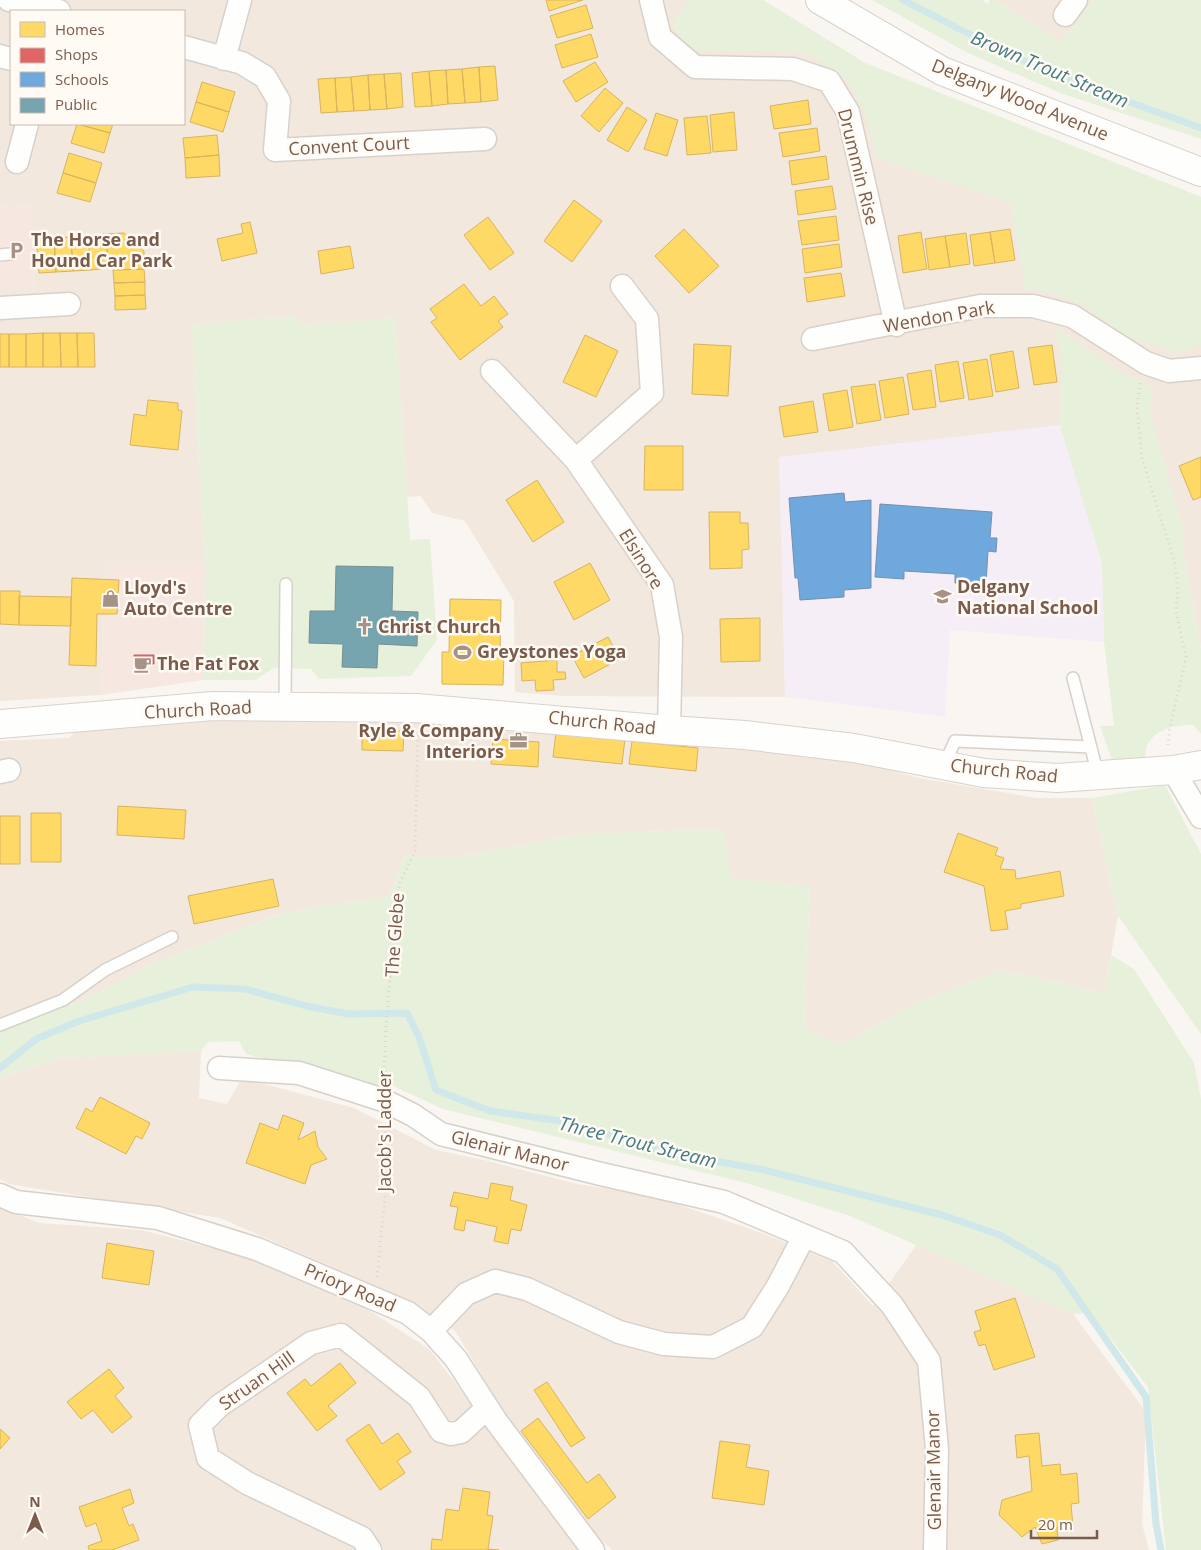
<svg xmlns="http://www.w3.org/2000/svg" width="1201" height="1550" viewBox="0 0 1201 1550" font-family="'Open Sans',sans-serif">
<rect width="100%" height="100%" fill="#f9f5f0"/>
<!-- residential -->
<path fill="#f2e8de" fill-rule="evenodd" d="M0,0H763L865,63L1201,197V649L1182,544L780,457L785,697L563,696L515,692L514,601L465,521L432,513L421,496L407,497L395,318L300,325L293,316L192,325L205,565H104L101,695L0,701V288L35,286L31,205L0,207ZM11,11H184V124H11Z
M995,0H1201L1061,42Z
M345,714L828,753L919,778L1037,798H1092L1118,916L1104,993L1001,970L908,1007L840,1046L804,1028L810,887L730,878L723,829L581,834L448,859L405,855L390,896L283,913L150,965L94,995L0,1032V741L69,738L75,732L118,728L194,716Z
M201,1051L199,1098L227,1104L242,1078L354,1108L436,1150L484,1160L577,1184L650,1195L756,1231L832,1261L873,1306L917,1244L1073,1314L1146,1412L1142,1524L1149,1550H613L599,1539L511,1425L456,1332L412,1302L220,1218L8,1184L0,1179V1084L5,1076L61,1058Z
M0,1208L40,1223L141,1230L252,1258L353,1300L429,1349L467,1398L578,1550H0Z"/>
<!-- commercial -->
<path fill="#f6e8e1" d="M31,204L35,286L0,288V207Z
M104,565H205L204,680L101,695Z"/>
<!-- education -->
<path fill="#f6eef6" d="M1060,425L1102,564L1104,642L950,630L945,717L785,697L779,457Z"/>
<!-- green -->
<path fill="#e7f0db" d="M688,0H763L865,63L1201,197V345L1178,352L1127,336L1079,303L1049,292L1026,290L1010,202L877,158L865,112L848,81L813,56L792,51H700L679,40L673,25Z
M872,0H982L988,4L990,0H995L1061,42L1093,0H1201V139L1060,93L968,53Z
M293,316L300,325L395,318L410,540L430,539L437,640L411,676L319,679L311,669L274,668L255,680H204L205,565L192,325Z
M1055,327L1113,368L1152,388L1150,411L1183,529L1182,544L1201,649V734L1193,725C1171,724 1145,732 1145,757L1112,760L1100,726H1114L1104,642L1102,564L1060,425L1062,357Z
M1165,785L1201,854V1034L1118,916L1092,798Z
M724,829L731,878L810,886L804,1028L840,1046L908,1007L1001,970L1104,993L1111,955L1134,969L1194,1063L1201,1099V1550H1166L1148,1387L1091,1313L1073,1314L850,1216L746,1183L443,1109L389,1084L388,1097L371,1089L246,1054L239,1041L208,1042L201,1051L61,1058L5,1076L0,1084V1032L94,995L150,965L284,913L390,896L405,855L448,859L581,834Z"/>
<!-- homes -->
<path fill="#ffd966" stroke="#d7b45e" d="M546,0H583L549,11Z
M586,5L593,28L557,38L550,16Z
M591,34L598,57L562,68L555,45Z
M595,62L608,82L576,102L563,81Z
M495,66L498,100L481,102L479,67Z
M479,67L481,102L465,103L462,69Z
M462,69L465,103L448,104L446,70Z
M446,70L448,104L432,106L429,71Z
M429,71L432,106L415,107L412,73Z
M401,73L403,107L387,109L384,74Z
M384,74L387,109L370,110L368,75Z
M368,75L370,110L354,111L351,77Z
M351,77L354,111L337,112L335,78Z
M335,78L337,112L321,113L318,79Z
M202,82L235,92L229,112L196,102Z
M605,88L623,103L599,132L581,116Z
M808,100L811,124L774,129L770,106Z
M196,102L229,112L223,132L190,122Z
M627,107L647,120L628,152L607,140Z
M734,112L737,150L713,152L710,115Z
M656,113L678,120L667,156L644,149Z
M707,116L711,153L687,155L684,118Z
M77,124L110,133L104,153L71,143Z
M78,124H113L110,133Z
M817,128L820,151L783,157L779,133Z
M217,135L219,155L185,158L183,138Z
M69,153L102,163L96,183L63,173Z
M219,155L220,176L186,178L185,158Z
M826,156L829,179L792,185L789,161Z
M63,173L96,183L90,202L57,193Z
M832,186L836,209L798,215L795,191Z
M574,200L602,221L572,262L544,241Z
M836,216L839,240L802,245L798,221Z
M488,217L514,253L490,270L464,235Z
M250,222L257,253L222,261L217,239L243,233L241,224Z
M684,229L719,266L689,293L655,256Z
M1010,229L1015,260L995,263L990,232Z
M921,232L927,269L903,273L898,236Z
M990,232L995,263L974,266L970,235Z
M124,233L144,251V269L118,270V265L115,261H108L106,234Z
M966,233L970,264L950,267L945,236Z
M106,234L108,268L91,270L88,236Z
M88,236L91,270L73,271L71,237Z
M945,236L950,267L929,270L925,239Z
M71,237L73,271L56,272L54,238Z
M54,238L56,272L39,273L36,239Z
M839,244L842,267L805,273L802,249Z
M350,246L354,268L321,274L318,251Z
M144,269L145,282L114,283L113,270Z
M841,273L845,296L807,302L804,278Z
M145,282V295L115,296L114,283Z
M464,284L481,306L494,296L508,314L498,321L503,327L460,360L431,322L437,318L430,309Z
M145,295L146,309L115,310V296Z
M43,333H60L61,367H43Z
M43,333V367H26V334Z
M60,333H77L78,367H61Z
M77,333H94L95,367H78Z
M0,334H9V367H0Z
M9,334H26V367H9Z
M585,335L618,351L596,397L563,382Z
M694,344L731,346L728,396L692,394Z
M1052,345L1057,382L1034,385L1028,348Z
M1013,351L1019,388L996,392L990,355Z
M987,359L993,396L969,400L963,363Z
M958,361L964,398L940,402L935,365Z
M931,370L936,407L913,410L907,374Z
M903,377L909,414L885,418L879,381Z
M875,384L881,420L857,424L851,387Z
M847,390L853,427L829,431L823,394Z
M148,400L178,403V410L182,411L178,450L130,445L134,414L146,416Z
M813,401L818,432L784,437L779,407Z
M645,446H683V490H644Z
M1201,457V497L1193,500L1179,466Z
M537,480L564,522L533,542L506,500Z
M709,512H740V523H748L749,549L742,550V568L710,569Z
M590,563L610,600L574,620L554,582Z
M72,578L119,580L117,614H97L96,666L69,665Z
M0,591H20L19,625L0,624Z
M19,596L71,597V626L19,625Z
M450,599L501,600L500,653H504L503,685L442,684V652H449Z
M760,618V661L721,662L720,619Z
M608,637L620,659L584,678L572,656Z
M557,660V672H565L566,679L553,680L554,690L536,691L535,680L522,681L521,663Z
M362,730L404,731L403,751L362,750Z
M556,732L625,739L622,764L553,757Z
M493,739L539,742L538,767L491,764Z
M632,741L698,748L696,771L629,764Z
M118,806L186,810L184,839L117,835Z
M31,813H61V862H31Z
M0,816H20V864H0Z
M958,833L998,848L995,855L1004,858L1000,869L1015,870L1016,879L1060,871L1064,896L1021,904V908L1005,911L1008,929L991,931L984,886L944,872Z
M273,879L279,906L194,924L188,896Z
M100,1097L150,1123L142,1139L136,1136L126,1154L76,1128L86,1108L92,1112Z
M283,1115L304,1123L298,1140L315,1131L318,1147L327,1159L311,1165L305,1184L246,1163L260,1123L278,1130Z
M491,1183L513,1187L510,1200L527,1205L521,1231L511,1229L508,1244L494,1241L497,1227L466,1220L464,1231L454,1229L458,1207L450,1206L454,1192L488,1199Z
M107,1243L154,1251L149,1285L102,1278Z
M1015,1298L1035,1357L994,1370L985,1344L979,1346L974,1332L981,1330L975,1311Z
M340,1363L356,1383L328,1406L337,1416L317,1431L287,1393L305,1379L311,1386Z
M109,1369L124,1388L115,1396L132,1417L112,1433L93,1410L81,1419L67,1402Z
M547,1382L585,1438L571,1447L534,1390Z
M538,1418L587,1483L599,1474L616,1497L588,1519L521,1431Z
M369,1424L382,1444L398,1433L411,1452L397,1461L405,1473L380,1490L346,1440Z
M0,1429L10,1438L0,1449Z
M1039,1433L1042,1466L1060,1464L1061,1475L1077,1473L1079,1503L1071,1504L1073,1526L1057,1527L1058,1540L1042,1544L1035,1527L1022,1537L999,1515L1002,1500L1032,1491L1029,1456L1017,1458L1015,1435Z
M720,1441L750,1445L746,1467L769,1471L764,1505L712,1498Z
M463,1488L490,1492L487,1515L493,1516L488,1549L499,1550H431L432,1539L442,1540L446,1509L459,1511Z
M130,1489L134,1503L122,1508L129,1526L133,1524L139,1540L112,1550H89L88,1546L102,1541L96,1523L86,1527L79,1507Z"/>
<!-- shops -->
<path fill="#e06666" stroke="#c1635e" d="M134,655H154V664H134Z"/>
<!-- schools -->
<path fill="#6fa8dc" stroke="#7291b1" d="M844,493L845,502L871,500V588L844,590V597L800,600L798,578H795L789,498Z
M880,504L992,512L990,538H997L996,552L988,551L986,585L955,583V574L904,571V579L875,577Z"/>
<!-- public -->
<path fill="#76a5af" stroke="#778f92" d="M336,566L393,567L392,611L418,612L417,646L378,644L377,668L342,667L343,644L309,643L310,611H335Z"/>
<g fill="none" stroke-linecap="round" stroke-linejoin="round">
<!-- stream -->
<path stroke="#d0e8ea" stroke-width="7" d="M903,0L1004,52L1101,94L1132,103L1201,128
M0,1068L36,1039L79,1021L193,987L245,989L306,1006L348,1014L407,1013L419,1037L436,1090L490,1111L568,1122L662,1151L764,1170L942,1215L1000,1235L1057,1269L1146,1397L1156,1524L1161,1550"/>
<defs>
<path id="service" d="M0,255L10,254
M1073,678L1098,775
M285,707L286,584
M944,765L955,741L1091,747
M0,1025L63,1000L105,970L172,937"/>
<path id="minor" d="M9,0L59,11
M651,0L660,37L695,67L793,69L829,81L848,112L896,325
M1065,15L1076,0
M184,47L242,63L265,77L279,101L275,150L485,139
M0,56L11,59
M224,59L240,0
M17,162L27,124
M0,308L69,304
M813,339L980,306H1033L1072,316L1146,363L1169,371L1201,368
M492,371L576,460L662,585L671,637L669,730
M576,460L652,393L647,319L622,286
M1173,770L1201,817
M0,772L9,770
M219,1068L299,1073L383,1100L413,1115L441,1134L601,1174L724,1202L843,1252L892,1305L929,1361L937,1449L935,1550
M0,1195L16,1202L158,1218L257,1249L408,1313L431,1331L456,1359L496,1421L593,1550
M431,1331L466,1294L495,1281L527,1289L619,1332L664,1344L713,1347L752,1327L778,1286L804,1236
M370,1550L362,1538L247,1483L208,1458L200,1425L219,1406L311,1343L341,1335L419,1397L441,1431L451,1434L461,1432L487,1408"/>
<path id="tertiary" d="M820,0L942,71L1201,172"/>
<path id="secondary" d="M0,724L213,706L416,708L669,730L745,735L854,748L984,773L1057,778L1173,770L1201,765"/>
</defs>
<!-- service casing -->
<use href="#service" stroke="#d7d1cb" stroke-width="14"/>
<!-- minor casing -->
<use href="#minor" stroke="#d7d1cb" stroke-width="25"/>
<!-- tertiary casing -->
<use href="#tertiary" stroke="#d7d1cb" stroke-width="30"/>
<!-- secondary casing -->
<use href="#secondary" stroke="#d9d2cb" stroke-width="30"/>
<!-- path -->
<path stroke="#dcd5d0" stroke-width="3" stroke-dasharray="1 4" stroke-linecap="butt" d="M1140,383L1137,408L1142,458L1175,564L1178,590L1176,612L1186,657L1170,727L1168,745
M384,1077L386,1023L399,884L415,851L418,733
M377,1277L388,1167L385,1126"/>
<!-- service -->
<use href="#service" stroke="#fefefd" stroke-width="11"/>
<!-- minor -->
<use href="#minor" stroke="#fefefd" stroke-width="22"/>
<!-- tertiary -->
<use href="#tertiary" stroke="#fefefd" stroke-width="28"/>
<!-- secondary -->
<use href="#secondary" stroke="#fefefd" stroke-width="28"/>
</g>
<!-- icons -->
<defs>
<symbol id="parking-bare" viewBox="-9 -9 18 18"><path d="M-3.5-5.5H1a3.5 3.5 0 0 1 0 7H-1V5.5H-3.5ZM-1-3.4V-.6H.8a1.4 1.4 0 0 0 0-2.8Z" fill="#a69286" stroke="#fffaf3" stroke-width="2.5" paint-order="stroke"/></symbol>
<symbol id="school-bare" viewBox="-9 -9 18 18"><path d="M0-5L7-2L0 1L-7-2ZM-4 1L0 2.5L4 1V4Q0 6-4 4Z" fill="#a69286" stroke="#fffaf3" stroke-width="2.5" paint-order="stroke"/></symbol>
<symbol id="shop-bare" viewBox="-9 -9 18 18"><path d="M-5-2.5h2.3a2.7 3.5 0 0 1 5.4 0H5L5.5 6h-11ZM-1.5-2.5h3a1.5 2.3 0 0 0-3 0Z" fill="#a69286" stroke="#fffaf3" stroke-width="2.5" paint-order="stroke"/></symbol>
<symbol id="church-bare" viewBox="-9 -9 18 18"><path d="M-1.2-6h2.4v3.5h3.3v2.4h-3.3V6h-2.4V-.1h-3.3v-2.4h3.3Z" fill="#a69286" stroke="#fffaf3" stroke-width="2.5" paint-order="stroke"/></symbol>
<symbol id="stadium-bare" viewBox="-9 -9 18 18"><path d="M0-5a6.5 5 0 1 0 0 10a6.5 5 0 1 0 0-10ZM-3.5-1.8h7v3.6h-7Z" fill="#a69286" stroke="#fffaf3" stroke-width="2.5" paint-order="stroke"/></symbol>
<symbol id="cafe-bare" viewBox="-9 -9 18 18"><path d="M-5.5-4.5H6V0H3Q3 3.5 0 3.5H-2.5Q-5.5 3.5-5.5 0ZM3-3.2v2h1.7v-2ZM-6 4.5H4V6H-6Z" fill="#a69286" stroke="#fffaf3" stroke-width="2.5" paint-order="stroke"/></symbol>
<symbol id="office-bare" viewBox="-9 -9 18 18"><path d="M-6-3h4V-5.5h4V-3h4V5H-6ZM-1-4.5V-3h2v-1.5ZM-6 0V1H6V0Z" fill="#a69286" stroke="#fffaf3" stroke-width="2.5" paint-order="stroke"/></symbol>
</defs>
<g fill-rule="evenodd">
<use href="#parking-bare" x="4" y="238" width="25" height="25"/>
<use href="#school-bare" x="930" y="584" width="25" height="25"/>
<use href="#shop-bare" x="98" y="586" width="25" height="25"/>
<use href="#church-bare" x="352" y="614" width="25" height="25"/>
<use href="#stadium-bare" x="450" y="640" width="25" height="25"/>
<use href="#cafe-bare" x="130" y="652" width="25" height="25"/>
<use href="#office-bare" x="506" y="728" width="25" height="25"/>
</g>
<g text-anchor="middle" stroke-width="5" stroke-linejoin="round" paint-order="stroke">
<!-- street labels -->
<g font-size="18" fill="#7a5c4d" stroke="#fffaf3">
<text transform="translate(1020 100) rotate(22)" y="6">Delgany Wood Avenue</text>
<text transform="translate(349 146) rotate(-3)" y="6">Convent Court</text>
<text transform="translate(858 167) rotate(76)" y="6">Drummin Rise</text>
<text transform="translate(939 317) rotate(-10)" y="6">Wendon Park</text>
<text transform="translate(641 559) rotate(58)" y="6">Elsinore</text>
<text transform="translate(198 710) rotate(-3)" y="6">Church Road</text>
<text transform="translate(602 723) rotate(6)" y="6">Church Road</text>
<text transform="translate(1004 771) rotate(6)" y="6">Church Road</text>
<text transform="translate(395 935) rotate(-86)" y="6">The Glebe</text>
<text transform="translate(385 1131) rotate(-90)" y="6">Jacob's Ladder</text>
<text transform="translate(510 1151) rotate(14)" y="6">Glenair Manor</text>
<text transform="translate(350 1288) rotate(23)" y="6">Priory Road</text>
<text transform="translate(257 1381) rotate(-35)" y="6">Struan Hill</text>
<text transform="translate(934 1470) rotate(-91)" y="6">Glenair Manor</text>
</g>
<!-- poi labels -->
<g font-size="18" font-weight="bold" fill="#7a5c4d" stroke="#fffaf3" text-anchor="start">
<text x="31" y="246">The Horse and<tspan x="31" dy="21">Hound Car Park</tspan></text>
<text x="957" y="593">Delgany<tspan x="957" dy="21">National School</tspan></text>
<text x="124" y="594">Lloyd's<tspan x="124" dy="21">Auto Centre</tspan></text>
<text x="378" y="633">Christ Church</text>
<text x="477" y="658">Greystones Yoga</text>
<text x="157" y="670">The Fat Fox</text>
<text x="504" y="737" text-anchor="end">Ryle &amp; Company<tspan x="504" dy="21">Interiors</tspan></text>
</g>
<!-- water labels -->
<g font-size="19" font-style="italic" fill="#437c86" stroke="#fffaf3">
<text transform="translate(1050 69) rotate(23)" y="7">Brown Trout Stream</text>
<text transform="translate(638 1142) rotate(14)" y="7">Three Trout Stream</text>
</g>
</g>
<!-- legend -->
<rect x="10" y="10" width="175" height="115" fill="#fffaf3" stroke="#cabbb1"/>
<rect x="20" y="22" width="25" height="15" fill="#ffd966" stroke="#cabbb1"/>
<text x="55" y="35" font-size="15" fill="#7a5c4d">Homes</text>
<rect x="20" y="48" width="25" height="15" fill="#e06666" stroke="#cabbb1"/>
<text x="55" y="60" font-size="15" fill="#7a5c4d">Shops</text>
<rect x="20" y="72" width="25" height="15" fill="#6fa8dc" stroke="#cabbb1"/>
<text x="55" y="85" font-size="15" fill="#7a5c4d">Schools</text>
<rect x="20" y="98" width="25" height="15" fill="#76a5af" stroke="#cabbb1"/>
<text x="55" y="110" font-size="15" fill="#7a5c4d">Public</text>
<!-- north arrow -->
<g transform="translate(35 1515)" stroke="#fffaf3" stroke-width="4" paint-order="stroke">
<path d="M0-4L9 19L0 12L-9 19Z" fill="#7a5c4d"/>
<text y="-8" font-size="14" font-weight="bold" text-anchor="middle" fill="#7a5c4d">N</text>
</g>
<!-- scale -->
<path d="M1031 1530v8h66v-8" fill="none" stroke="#7a5c4d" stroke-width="2.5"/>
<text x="1038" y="1530" font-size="15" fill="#7a5c4d" stroke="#fffaf3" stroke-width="4" paint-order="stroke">20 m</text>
</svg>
